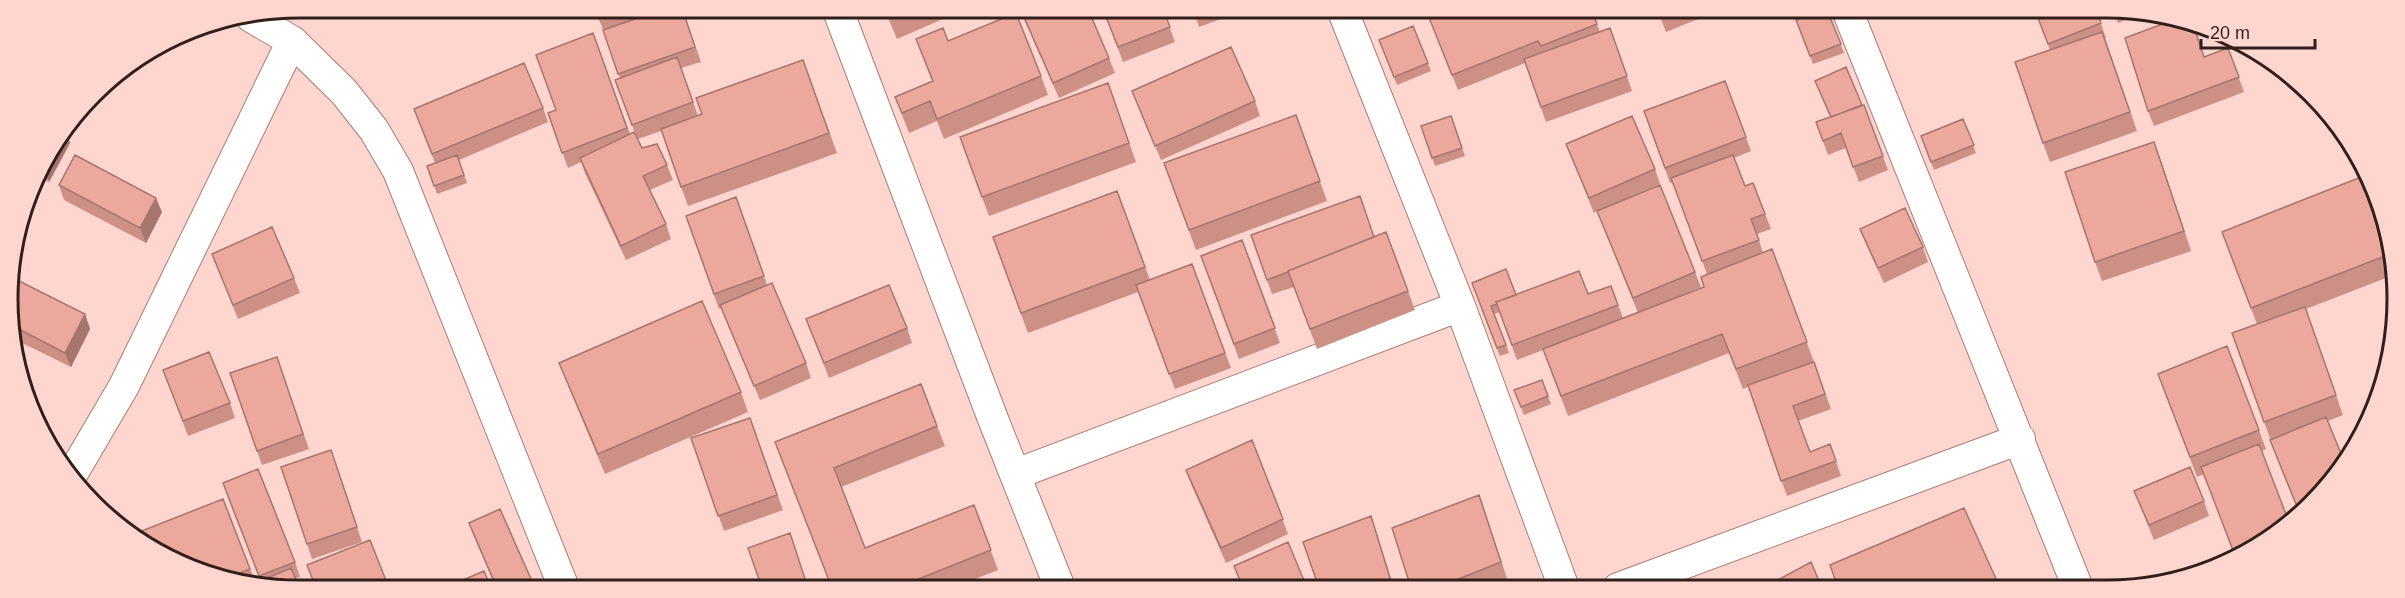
<svg xmlns="http://www.w3.org/2000/svg" width="2405" height="598" viewBox="0 0 2405 598" font-family="Arial,sans-serif">
<rect width="100%" height="100%" fill="#fed5cf"/>
<g fill="none" stroke-linecap="round" stroke-linejoin="round">
<defs>
<path id="street" d="M837,8L993,419L1060,588
M1342,9L1460,306L1564,588
M1847,10L2078,588
M251,17L292,41L344,92L374,130L398,171L564,588
M1016,474L1460,306
M70,478L124,386L292,41
M1618,588L2020,439"/>
</defs>
<!-- street casing -->
<use href="#street" stroke="#aa7c74" stroke-width="32"/>
<!-- street -->
<use href="#street" stroke="#fff" stroke-width="30"/>
</g>
<!-- wall -->
<path fill="#cc9087" d="M594,8H663L664,9L682,8L701,62L681,68L698,116L803,60L837,153L688,206L661,131L638,139L642,148L667,165L673,180L650,190L666,224L671,239L626,260L585,173L581,162L568,168L548,113L556,110L593,33L630,134L635,133L615,80L620,78L605,34Z
M884,8H968L897,39Z
M1019,8L1088,9L1109,58L1115,73L1059,98Z
M1103,9H1163L1175,42L1123,62Z
M1193,9H1249L1199,27Z
M1591,9L1600,32L1610,28L1632,91L1546,122L1525,63L1458,90L1426,10Z
M1657,9H1712L1713,13L1666,32Z
M1827,10L1844,53L1813,64L1796,20Z
M2035,10H2096L2106,38H2105L2137,131L2050,162L2043,143L2050,50Z
M2113,10H2144L2147,11L2118,23Z
M916,39L948,41L1041,76L1048,95L944,139L937,121L909,133L895,97L932,81Z
M1379,40L1428,63L1431,71L1397,85Z
M2228,48L2244,92L2154,126L2148,111L2205,57Z
M1725,81L1751,151L1734,158L1745,186L1753,183L1771,229L1757,234L1763,253L1772,249L1814,362L1802,366L1814,362L1831,409L1798,421L1810,452L1830,444L1841,476L1787,496L1748,387L1743,389L1729,353L1568,416L1543,350L1517,360L1500,312L1494,314L1509,353L1500,356L1472,283L1516,295L1588,294L1611,286L1623,318L1638,313L1597,211L1594,213L1566,144L1655,169L1660,184L1632,196L1695,272L1701,287L1666,302L1704,287L1707,274L1673,182L1670,183L1644,111Z
M1815,81L1862,105H1864L1888,170L1859,182L1846,148L1828,155L1816,122L1830,117Z
M1108,83L1136,162L989,216L960,137Z
M1132,91L1255,101L1260,116L1161,160Z
M543,108L548,122L459,160L467,183L437,194L427,166L435,163L414,109Z
M1296,115L1327,201L1196,250L1164,163Z
M1451,116L1465,156L1435,166L1421,126Z
M1963,119L1976,153L1934,170L1921,136Z
M66,133L70,143L49,182L36,176L38,170Z
M2154,142L2191,251L2102,281L2095,262Z
M59,185L162,212L146,243L64,200Z
M1117,191L1150,280L1192,264L1231,368L1175,389L1138,292L1028,333L993,237Z
M736,197L767,285L806,363L811,378L760,400L721,308L719,309L686,216Z
M1860,229L1923,247L1928,262L1884,283L1866,244Z
M2222,232L2389,251L2391,276L2306,309L2343,415L2328,421L2312,505L2300,514L2276,455L2232,333L2257,324Z
M1251,235L1374,237L1408,291L1415,310L1317,349L1294,287L1272,294Z
M1242,240L1280,343L1239,359L1201,256Z
M212,254L294,278L300,293L238,319Z
M8,280L85,314L90,329L71,367L14,339Z
M806,319L907,328L912,343L829,378Z
M2227,346L2266,449L2262,451L2289,522L2236,559L2204,474L2197,477L2158,374Z
M277,357L309,449L262,465L230,373Z
M559,363L741,392L748,412L605,474L567,383Z
M163,370L230,403L235,418L188,436Z
M1542,380L1551,404L1524,415L1514,390Z
M750,418L783,510L724,531L691,438Z
M937,426L945,446L841,487L865,548L974,505L998,570L952,588H832L775,442Z
M1252,440L1288,534L1226,563L1191,484L1186,470Z
M336,465L362,542L312,559L307,544Z
M2134,491L2204,501L2209,516L2154,540Z
M1479,495L1508,582L1492,588H1411Z
M228,498L295,562L300,577L261,588L154,552L250,569L256,583L261,581Z
M469,523L535,588H496L474,537Z
M1997,581L1999,588H1838Z"/>
<!-- shaded-wall -->
<path fill="#a6766e" d="M66,133L70,143L49,182L44,168L54,149Z
M2154,142L2161,161L2191,251L2184,231Z
M156,198L162,212L146,243L140,228Z
M85,314L90,329L71,367L65,353Z
M1479,495L1486,515L1508,582L1501,562Z
M1371,516L1376,531L1394,588H1393Z"/>
<!-- building -->
<path fill="#eda89d" stroke="#a6766e" stroke-width="1.5" d="M594,8H627L599,19Z
M667,8H682L695,47L618,74L603,30Z
M885,8H915L890,19Z
M1020,8L1088,9L1109,58L1053,83Z
M1103,9H1163L1170,27L1118,47Z
M1193,9H1204L1194,12Z
M1427,9H1591L1597,24L1541,46L1538,41L1452,75L1426,10Z
M1657,9H1681L1660,18Z
M1822,10H1827L1841,44L1810,56L1796,20Z
M2035,10H2096L2101,23L2048,44Z
M1016,13L1041,76L937,119L930,101L902,113L895,97L933,81L916,39L943,28L948,41Z
M2173,20L2194,27L2204,57L2228,48L2239,77L2148,111L2125,38Z
M1413,26L1428,63L1394,77L1379,40Z
M1610,28L1627,76L1541,107L1524,59Z
M2102,32L2130,112L2043,143L2015,62Z
M593,33L627,128L562,153L548,113L556,110L536,55Z
M1231,47L1255,101L1155,146L1132,91Z
M677,57L693,102L632,125L615,80Z
M803,60L829,133L681,187L661,129L702,114L696,98Z
M524,63L543,108L432,154L414,109Z
M1846,67L1862,105L1831,117L1815,81Z
M1725,81L1746,137L1665,168L1644,111Z
M1108,83L1129,143L982,197L960,137Z
M1864,105L1883,156L1853,167L1841,133L1823,141L1816,122Z
M1296,115L1320,181L1189,230L1164,163Z
M1451,116L1462,148L1432,158L1421,126Z
M1632,116L1655,169L1589,198L1566,144Z
M1963,119L1974,145L1931,162L1921,136Z
M634,132L642,148L657,144L667,165L643,176L666,224L621,246L580,158Z
M2154,142L2184,231L2095,262L2065,172Z
M54,149L44,168L41,166Z
M75,155L156,198L140,228L59,185Z
M457,155L464,175L434,186L427,166Z
M1733,155L1745,186L1753,183L1765,214L1751,219L1759,240L1702,261L1671,178Z
M2361,177L2389,251L2390,254L2251,308L2222,232Z
M1660,185L1695,272L1633,298L1597,211Z
M1117,191L1145,267L1021,313L993,237Z
M1360,196L1374,237L1288,271V272L1267,280L1251,235Z
M736,197L764,276L714,294L686,216Z
M1905,208L1923,247L1878,268L1860,229Z
M272,227L294,278L233,305L212,254Z
M1386,232L1408,291L1310,329L1288,271Z
M1242,240L1275,328L1234,344L1201,256Z
M1772,249L1807,342L1736,369L1722,334L1561,396L1543,349L1704,287L1701,277Z
M1192,264L1225,353L1169,374L1136,285Z
M1506,269L1516,295L1496,302L1497,304L1491,306L1506,345L1497,348L1472,283Z
M1579,271L1588,294L1611,286L1618,305L1512,345L1496,302Z
M9,276L85,314L65,353L13,326L8,280Z
M772,283L806,363L754,386L720,305Z
M889,285L907,328L824,363L806,319Z
M702,301L741,392L598,454L559,363Z
M2305,307L2336,395L2264,422L2232,333Z
M2227,346L2259,430L2190,457L2158,374Z
M209,352L230,403L183,421L163,370Z
M277,357L303,434L257,451L230,373Z
M1814,362L1825,394L1793,406L1810,452L1830,444L1836,461L1781,481L1748,385Z
M1542,380L1548,396L1521,407L1514,390Z
M921,384L937,426L834,468L865,548L974,505L991,550L896,588H832L775,442Z
M2326,417L2344,461L2312,505L2300,514L2270,440Z
M750,418L777,495L718,516L691,438Z
M1252,440L1283,519L1221,548L1186,470Z
M2259,444L2289,522L2260,543L2234,553L2201,467Z
M331,450L357,527L307,544L281,467Z
M2190,467L2204,501L2149,525L2134,491Z
M258,469L295,562L259,576L223,483Z
M1479,495L1501,562L1436,588H1411L1392,528Z
M223,499L250,569L229,577L154,552L134,534Z
M1964,508L1997,581L1978,588H1838L1830,565Z
M500,509L535,588H497L469,523Z
M1371,516L1393,588H1319L1303,542Z
M790,533L808,588H762L748,548Z
M370,540L389,588H316L307,565Z
M1288,542L1307,588H1243L1234,566Z
M1811,562L1822,588H1763Z
M291,568L299,588H261L251,585Z
M484,571L491,588H444Z
M1516,581L1519,588H1496Z
M2055,583L2057,588H2043Z"/>
<!-- crop -->
<path d="M0 0H2405V598H0ZM299 18H2106A281 281 0 0 1 2387 299V299A281 281 0 0 1 2106 580H299A281 281 0 0 1 18 299V299A281 281 0 0 1 299 18Z" fill="#fed5cf" fill-rule="evenodd"/>
<path fill="none" stroke="#311f1c" stroke-width="3" d="M299 18H2106A281 281 0 0 1 2387 299V299A281 281 0 0 1 2106 580H299A281 281 0 0 1 18 299V299A281 281 0 0 1 299 18Z"/>
<!-- scale -->
<path d="M2201 39v9h114v-9" fill="none" stroke="#311f1c" stroke-width="3"/>
<text x="2210" y="39" font-size="18" fill="#311f1c" stroke="#fed5cf" stroke-width="4.5" paint-order="stroke">20 m</text>
</svg>
